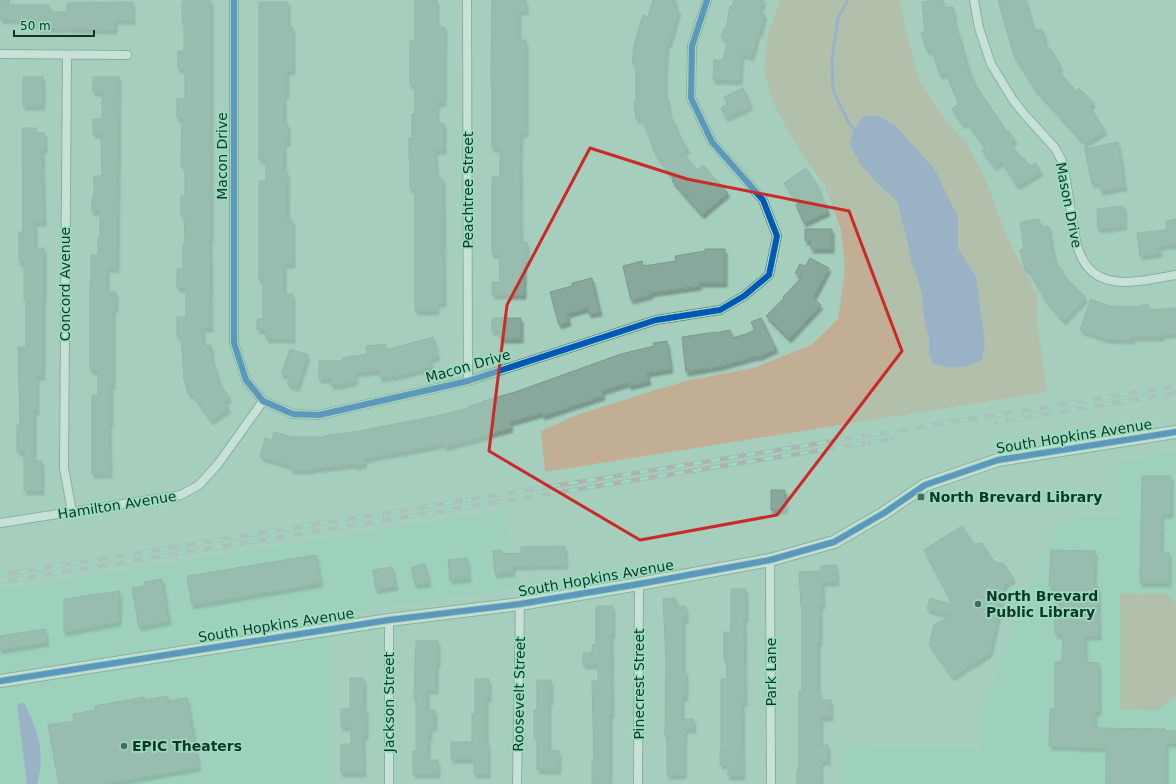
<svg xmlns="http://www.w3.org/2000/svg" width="1176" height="784" viewBox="0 0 1176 784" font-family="'DejaVu Sans',sans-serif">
<defs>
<filter id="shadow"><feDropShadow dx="2" dy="4" stdDeviation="1" flood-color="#0004"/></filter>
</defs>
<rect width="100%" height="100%" fill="#a6cebd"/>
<!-- built -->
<path fill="#94d4b9" d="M1176,452V784H844L845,745L980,749L982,708L1015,622L1040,562L1063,520L1118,515V462Z
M506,510L518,588L328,615V624L0,676V590Z
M330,635L329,784H0V687Z"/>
<!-- green -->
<path fill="#c2ae94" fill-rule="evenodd" d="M780,0H900L903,18L919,80L946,121L967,144L985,178L1007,237L1037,295V320L1047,392L545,472L541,431L577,415L659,389L695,379L754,368L811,345L838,319L845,270L841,230L825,186L800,152L775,107L764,73L768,33ZM879,185L958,217V248L976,278L985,342L982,360L929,354V338L924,318L922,295L917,277L911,262L908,244L897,201Z
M1166,593L1176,604V695L1158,710L1120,709V594Z"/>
<!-- water -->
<path fill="#8b90ce" d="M866,116H877L895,125L935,170L958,217V248L976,277L985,342L982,360C965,369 951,370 933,363L929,354V338L924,318L922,295L917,277L911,262L908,244L897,201L879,185L861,165L850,145L853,132L862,118Z
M24,703C38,731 46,752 37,784H27L17,704Z"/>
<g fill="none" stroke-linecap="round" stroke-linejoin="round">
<!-- stream -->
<path stroke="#8b90ce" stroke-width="3" d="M848,0L838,18L832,58L833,90L849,123L857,132"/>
</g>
<!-- building -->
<path fill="#88a89b" stroke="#7a9a8d" filter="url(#shadow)" d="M0,0H9V5H49V12H67V3L133,2V20H115V30L36,28V21L0,19Z
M415,0H437V27H445L444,102H437V123H444V150H435L437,179H443L444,303H437V311H415V189H410V159H409V138H412V114H415V85H410V41H415Z
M492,0H526V11H519V40H526V133H521L520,157L521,242H527V262H524V295H492V282H500L499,254H492V177H500V148H492V84H491V64Z
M653,0H676L674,9L679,10L669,44L667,43L665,72V97L667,96L671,121L673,120L681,139L688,149L683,153L697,170L703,165L728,193L702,215L672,181L674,179L656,155L642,119H636L634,101H636V64L632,63L634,45L643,15L648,17Z
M734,0H764L759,13L765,14L760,33H758L752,57L742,54L740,81L713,80L714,60H723L728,40L721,38L724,28L726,29L730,6L732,7Z
M943,0L944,8L953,7L955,23L968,66H967L976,86L1007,132L1008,131L1015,140L1011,144L1022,159L1024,158L1029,166L1036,163L1041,172L1017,186L1002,161L995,167L982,151L986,149L967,122L963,125L952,109L959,104L946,73L940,75L932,50L927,51L921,33L925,32L922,2Z
M998,0H1026L1034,31L1042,29L1048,51L1051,49L1061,67L1057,69L1076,91L1079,88L1094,103L1090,107L1105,131L1084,144L1082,137L1079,139L1074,132L1034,88L1014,55Z
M182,1H211V240H210L211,328H203V346L211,345L213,366H215L220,384L230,398L224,402L229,409L211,421L192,394L189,395L183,376L184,375L181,337H177V317H186V288H177V269H183V244H185L184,216H181V196H185V166H181L182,118H177V99H185V69H178V51H184V22H182Z
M259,2H288V27H293V71H287V94H284V124H288V142H284V173H288L287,220H293V264H284V294H293V339H266V330H257V319H263V280H259V181H266V160H259Z
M23,77H43V106H23Z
M93,77H119L117,268H107V292H116V308H113V385H111V422H109L110,474H92V395H98V370H90V282H91V255H98V237H100V211H92V197H94V176H102L101,134H93V119H102V92H93Z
M743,88L751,106L726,118L721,108L728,104L724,97Z
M22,128H36V133H45V149H42L44,222H35V248H44V299H43V376H37V411H34V461H42V491H24V452L17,451V425H20L18,347H26V299H24V262H19V232H23Z
M1118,142L1125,187L1101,191L1099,183L1092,184L1085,149Z
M806,168L817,185L828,212L804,223L796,205L799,204L784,183Z
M1124,206L1125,226L1098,229L1097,209Z
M1039,219L1041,227L1049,226L1052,247L1057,268L1060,267L1066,278L1086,298L1064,321L1048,304L1028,269L1025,270L1020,250L1024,249L1020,222Z
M1176,219V244L1159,246L1160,253L1140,256L1137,233L1167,230L1166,221Z
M805,229H832V249H811V241H805Z
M705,249H725V283H699L700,286L650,293L651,295L631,300L623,266L642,261L643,266L676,261L675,256L705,251Z
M810,258L829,268L813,298L821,305L789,339L766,316L784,298L783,297L802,277L795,273L800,264L805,266Z
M592,278L600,312L589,314L588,308L567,314L569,322L559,325L550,292L572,286V283Z
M1091,299L1110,306L1141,307V305H1149V310L1176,308V333L1162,335V337H1132V340L1106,339L1080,330Z
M492,318H521V339H500V331H492Z
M761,318L776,349L758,357L757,356L721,366L686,372L682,337L716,332V333L730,330L732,338L746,334L755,330L751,322Z
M433,337L438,357L430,359L432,367L396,376L380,378V370L355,373L356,381L340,385H331V379H319V361H343L342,358L367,354L366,346L386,344V350Z
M667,341L671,369L647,373L649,381L629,386L628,383L602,391L603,396L543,416L542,413L510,422L511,428L486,435L487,436L444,447L443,444L364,459L365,464L354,466V464L311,469V470H291V466L260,457L265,438L272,440L274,432L292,437H324V436L359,431L436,416L469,408V406L484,402L483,401L515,392L621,354L654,346L653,343Z
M290,349L308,355L297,388L287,384L290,376L281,374Z
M1142,476H1171V514H1162L1161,552H1169V583H1140Z
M771,490H785V510H771Z
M962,526L974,544L982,543L994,562L1004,564L1014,579L1005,584L990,653L952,677L929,644L934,625L951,616L927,609L930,598L953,605L924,550Z
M565,546L566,565L513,566V572L495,574L493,551L502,550V554L521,553V547Z
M1051,550L1095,551L1094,586L1098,587L1099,636H1085V662L1099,663V711H1095V728L1166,729V731H1176V743H1166V784H1106V748L1049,746L1050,709H1055V662H1062L1063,635L1055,634L1056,587H1049Z
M316,555L321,583L192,605L187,576Z
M467,558L469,578L450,580L448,560Z
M425,564L429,583L415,585L411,567Z
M836,565L837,582H822L823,605H820V642H818V691H820V700H831V717H821V745H828V761H821V784H797V770H799V691H802V605L801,606L799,572L821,571V566Z
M392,567L396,586L376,590L373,570Z
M162,579L169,621L139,627L132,588L144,586V582Z
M731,589H746V618H744L745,702H742L743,776H728V765H720V749H721V679H727L726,659H724V632H731Z
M120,591L119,622L64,632V599Z
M676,598V607L686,606V620H683V671H686V697H682V719H694V729H685L684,775H667V736H665L666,661L663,599Z
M596,606H613V634H611L612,714H610V784H592V762H594L592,681H598V665H583V653H592V645H596Z
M45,629L47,642L0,650V636Z
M416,641H438V663H436V690H427V710H435V727H430V737H428V760H438V774H413V751H416V699H414Z
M350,678H364V709H366V736H363L364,773H341V744H351V727H341V709H350Z
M475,679H489V698H486V742H488V774H474V759H451V742H472V714H475Z
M537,680H551V701H549V751H559V770H537V737H534V710H537Z
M168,696V701L187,698L199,767L104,784H59L48,725L74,721L73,714L96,710L95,706L144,697L145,700Z"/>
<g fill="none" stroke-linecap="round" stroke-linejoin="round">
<defs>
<path id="street" d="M234,0V343L246,380L263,401L293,414L319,415L468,381L656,320L720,310L744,296L769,275L777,236L763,200L712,142L691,98L692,46L707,0
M467,0L468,381
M974,0L979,28L991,64L1013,100L1025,115L1055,148L1063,163L1076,241C1088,296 1135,282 1176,275
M0,54L127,55
M67,55L64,468L72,512
M0,523L181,495L199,485L218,464L263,401
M770,560L771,784
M389,784V620
M517,784L520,604
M638,784L639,584"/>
<path id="secondary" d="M0,681L389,620L520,604L639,584L770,560L834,542L884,513L925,485L998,460L1176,432"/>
</defs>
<!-- street casing -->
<use href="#street" stroke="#67887b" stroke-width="10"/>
<!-- secondary casing -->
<use href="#secondary" stroke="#67887b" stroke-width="14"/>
<!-- street -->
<use href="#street" stroke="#f2f8f5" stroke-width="8"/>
<!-- secondary -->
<use href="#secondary" stroke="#eff3f2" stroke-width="12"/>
<defs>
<path id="rail" d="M997,422L1176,393
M0,575L1176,386
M0,582L891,439"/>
</defs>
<!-- rail casing -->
<use href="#rail" stroke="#abb4b0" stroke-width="4.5"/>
<!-- rail -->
<use href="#rail" stroke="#96debf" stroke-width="3" stroke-dasharray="9" stroke-linecap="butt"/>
<defs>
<path id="cycleway" d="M234,0V343L246,380L263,401L293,414L319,415L468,381L656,320L720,310L744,296L769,275L777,236L763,200L712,142L691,98L692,46L707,0
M0,681L389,620L520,604L639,584L770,560L834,542L884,513L925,485L998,460L1176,432"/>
</defs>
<!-- cycleway casing -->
<use href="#cycleway" stroke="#96debf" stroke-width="8"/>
<!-- cycleway -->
<use href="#cycleway" stroke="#0057b8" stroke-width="6"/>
</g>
<!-- marked area -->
<path d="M0 0H1176V784H0ZM590,148L687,179L849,211L902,351L777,515L640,540L489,451L507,305Z" fill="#a6cebd" fill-opacity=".55" fill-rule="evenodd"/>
<path fill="none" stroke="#cc2928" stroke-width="3" stroke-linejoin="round" d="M590,148L687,179L849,211L902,351L777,515L640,540L489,451L507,305Z"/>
<!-- markers -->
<g fill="#48695c" stroke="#96debf" stroke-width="1.5">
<rect x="917" y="493" width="8" height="8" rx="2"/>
<circle cx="978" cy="604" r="4"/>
<circle cx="124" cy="746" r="4"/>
</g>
<g text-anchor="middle" stroke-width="3.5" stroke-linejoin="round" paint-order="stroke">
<!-- street labels -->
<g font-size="14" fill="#153327" stroke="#96debf">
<text transform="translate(222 156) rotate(-90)" y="5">Macon Drive</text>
<text transform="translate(468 190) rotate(-90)" y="5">Peachtree Street</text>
<text transform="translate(1069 205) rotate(79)" y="5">Mason Drive</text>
<text transform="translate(65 284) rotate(-90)" y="5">Concord Avenue</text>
<text transform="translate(468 366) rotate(-16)" y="5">Macon Drive</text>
<text transform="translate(1074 436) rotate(-9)" y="5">South Hopkins Avenue</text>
<text transform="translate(117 505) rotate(-9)" y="5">Hamilton Avenue</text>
<text transform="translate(596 578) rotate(-10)" y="5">South Hopkins Avenue</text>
<text transform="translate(276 625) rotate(-9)" y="5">South Hopkins Avenue</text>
<text transform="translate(771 672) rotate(-90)" y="5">Park Lane</text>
<text transform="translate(639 684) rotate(-90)" y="5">Pinecrest Street</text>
<text transform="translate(519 694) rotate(-89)" y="5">Roosevelt Street</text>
<text transform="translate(389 702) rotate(-90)" y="5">Jackson Street</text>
</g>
<!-- poi labels -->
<g font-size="14" font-weight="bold" fill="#153327" stroke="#96debf" text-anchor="start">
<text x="929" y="502">North Brevard Library</text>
<text x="986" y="601">North Brevard<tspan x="986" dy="16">Public Library</tspan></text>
<text x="132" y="751">EPIC Theaters</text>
</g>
</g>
<!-- scale -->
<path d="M14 30v6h80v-6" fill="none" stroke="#153327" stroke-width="2"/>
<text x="20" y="30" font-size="12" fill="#153327" stroke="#96debf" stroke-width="3" paint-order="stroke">50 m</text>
</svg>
